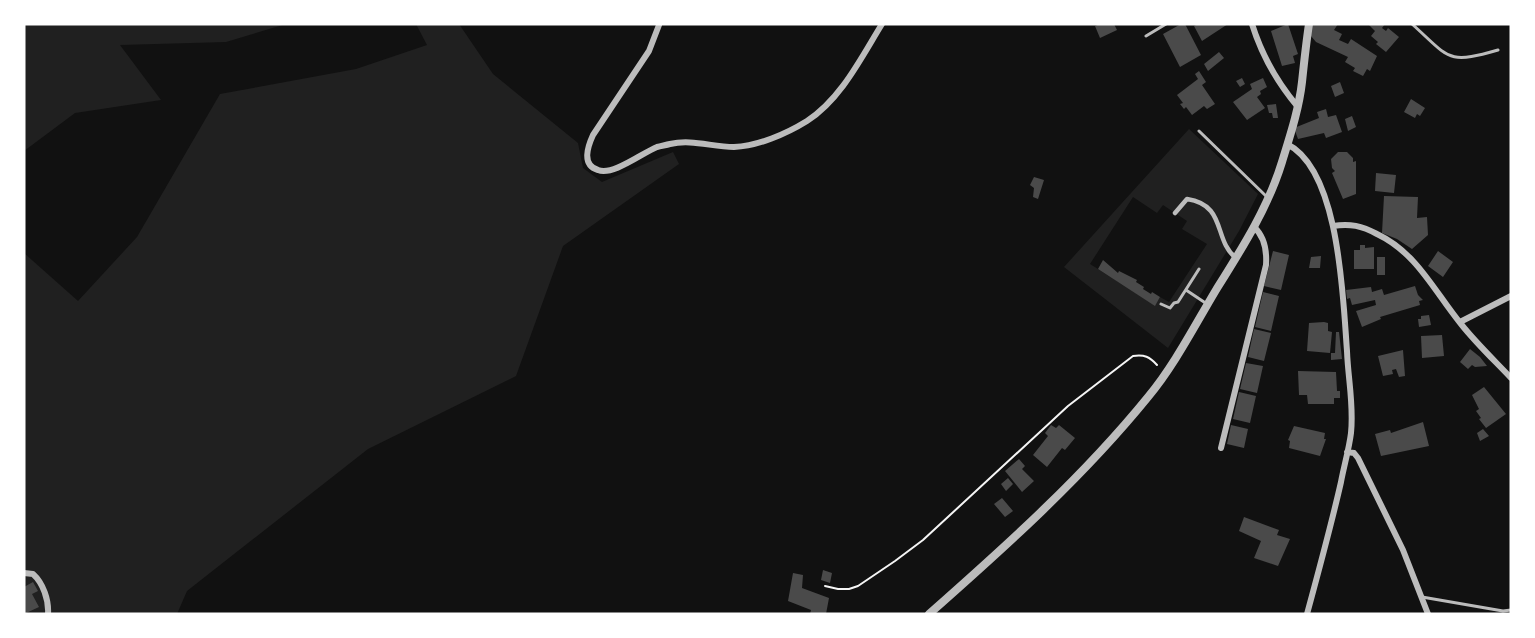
<svg xmlns="http://www.w3.org/2000/svg" width="1535" height="638" viewBox="0 0 1535 638" font-family="'Roboto Condensed',sans-serif">
<rect width="100%" height="100%" fill="#111"/>
<!-- green -->
<path fill="#202020" fill-rule="evenodd" d="M24,24H286L226,42L120,45L161,100L75,113L24,151Z
M416,24H459L493,74L578,143L583,168L602,182L673,152L679,164L563,246L516,376L368,449L187,591L177,614H24V253L78,301L137,237L220,94L356,69L427,45Z
M1189,129L1258,194L1239,231L1168,348L1064,267ZM1133,197L1157,213L1163,205L1187,221L1182,229L1207,244L1169,302L1160,297L1155,305L1090,264Z"/>
<!-- building -->
<path fill="#4a4a4a" d="M1100,24H1114L1117,30L1100,38L1095,26Z
M1181,24H1185L1201,55L1180,67L1163,34Z
M1198,24H1228L1202,41L1194,26Z
M1288,24L1298,54L1293,56L1295,63L1282,66L1271,31Z
M1311,24H1338L1334,30L1342,34L1339,40L1348,44L1351,39L1377,56L1370,71L1367,69L1363,76L1353,71L1355,68L1345,62L1348,57L1316,42L1311,36Z
M1368,24H1385L1382,28L1386,31L1388,28L1399,37L1386,52L1376,44L1378,42L1371,36L1375,31Z
M1219,52L1224,58L1208,71L1204,64Z
M1199,71L1206,82L1202,85L1215,104L1207,109L1204,106L1192,115L1186,107L1184,109L1180,104L1183,103L1177,95L1198,79L1195,74Z
M1242,78L1245,84L1240,87L1236,81Z
M1263,78L1267,87L1260,91L1261,94L1257,97L1265,108L1247,120L1233,102L1252,89L1250,84Z
M1340,82L1344,93L1335,97L1331,86Z
M1411,99L1425,108L1420,116L1417,114L1415,118L1404,112Z
M1276,104L1278,118H1273L1272,113H1269L1267,105Z
M1326,109L1328,117L1336,115L1342,132L1326,138L1324,133L1298,139L1294,128L1319,118L1317,112Z
M1352,116L1356,127L1348,131L1345,119Z
M1338,152H1347L1353,158V162L1356,161V194L1343,199L1332,173L1335,171L1332,168L1331,159Z
M1376,173L1396,175L1394,193L1375,191Z
M1034,177L1044,180L1038,199L1033,197L1034,188L1030,185Z
M1384,196L1418,197L1417,218L1427,217L1428,235L1412,249L1397,239L1382,233Z
M1360,245H1365V248L1374,247V269H1354V250H1360Z
M1273,251L1289,255L1281,290L1264,286Z
M1438,251L1453,262L1443,277L1428,266Z
M1321,256L1320,268H1309L1311,257Z
M1377,257H1385V275H1377Z
M1103,260L1118,273L1119,271L1137,280L1136,282L1144,287L1143,289L1151,294L1152,292L1160,297L1155,306L1098,269Z
M1415,286L1418,295L1423,300L1419,301L1420,305L1380,317L1381,319L1362,327L1356,311L1376,305L1375,300L1352,305L1350,298L1347,299L1346,290L1371,287L1372,292L1382,289L1384,295Z
M1263,292L1279,296L1271,331L1255,327Z
M1429,315L1431,325L1419,327L1418,319H1421V316Z
M1324,322L1328,323V331L1332,332L1330,353L1307,351L1309,323Z
M1254,329L1271,333L1264,361L1248,357Z
M1336,332H1339L1342,359L1331,360V353H1335Z
M1442,335L1444,356L1422,358L1421,336Z
M1470,349L1480,357L1487,366L1475,367L1472,365L1468,369L1460,362Z
M1403,350L1405,376L1399,377L1396,369L1392,370L1393,374L1383,376L1378,356Z
M1246,363L1263,366L1257,393L1240,389Z
M1298,371L1336,372L1337,391H1340V398H1334V404H1308L1307,395H1299Z
M1484,387L1506,414L1486,428L1479,419L1481,418L1476,411L1479,409L1472,395Z
M1239,392L1256,396L1250,423L1233,419Z
M1423,422L1429,446L1381,456L1375,434L1390,430L1391,433Z
M1051,425L1056,428L1059,425L1075,438L1065,450L1062,448L1047,467L1033,455L1048,436L1045,433Z
M1231,425L1248,429L1244,448L1227,444Z
M1294,426L1325,433L1324,439H1326L1320,456L1289,448L1290,441L1288,440Z
M1483,429L1489,436L1480,441L1477,433Z
M1019,459L1025,466L1022,469L1034,481L1022,492L1005,471Z
M1008,478L1013,484L1006,491L1001,484Z
M1002,498L1013,511L1005,517L994,504Z
M1244,517L1279,530L1277,535L1290,539L1278,566L1254,558L1261,541L1239,531Z
M823,570L832,573L830,583L821,580Z
M793,573L803,575L802,588L829,598L826,614H810L811,610L788,601Z
M33,582L38,591L32,594L39,607L24,614V587Z"/>
<g fill="none" stroke-linecap="round" stroke-linejoin="round">
<!-- path -->
<path stroke="#f5f5f5" stroke-width="2" d="M825,586L838,589H849L858,586L895,561L923,540L1068,406L1133,356C1144,354 1150,357 1157,365"/>
<!-- service -->
<path stroke="#bcbcbc" stroke-width="3" d="M1412,24C1450,58 1446,65 1498,50
M1146,36L1166,24
M1199,131L1267,197
M1186,290L1207,304
M1161,304L1170,308L1174,303L1178,302L1199,269
M1422,597L1503,611L1511,610"/>
<!-- pedestrian -->
<path stroke="#bcbcbc" stroke-width="4.5" d="M1175,213L1187,199C1227,205 1213,240 1236,258"/>
<!-- minor -->
<path stroke="#bcbcbc" stroke-width="6" d="M1252,24C1262,56 1276,81 1298,107
M659,25L649,51L593,135C588,146 581,165 598,170C613,176 642,153 657,147C661,146 666,145 670,144C692,139 712,147 734,147C758,146 786,134 807,121C841,99 861,58 882,24
M1287,144C1340,170 1343,300 1347,351C1348,379 1354,405 1351,433C1349,449 1344,466 1341,482C1331,526 1319,570 1307,614
M1333,226C1350,223 1362,226 1377,234C1417,253 1434,291 1461,324C1476,343 1494,360 1511,378
M1460,322L1511,296
M1221,448L1266,265C1267,250 1265,237 1254,227
M1347,452L1354,453L1358,458L1403,550L1428,614
M24,573L33,574C43,583 49,600 48,614"/>
<!-- tertiary -->
<path stroke="#bcbcbc" stroke-width="8" d="M929,614C1006,546 1083,477 1148,397C1174,366 1195,325 1216,290C1241,250 1268,208 1282,162C1290,136 1299,109 1302,82C1304,63 1306,44 1309,24"/>
</g>
<!-- border -->
<rect width="1535" height="638" fill="none" stroke="#ffffff" stroke-width="51"/>
</svg>
